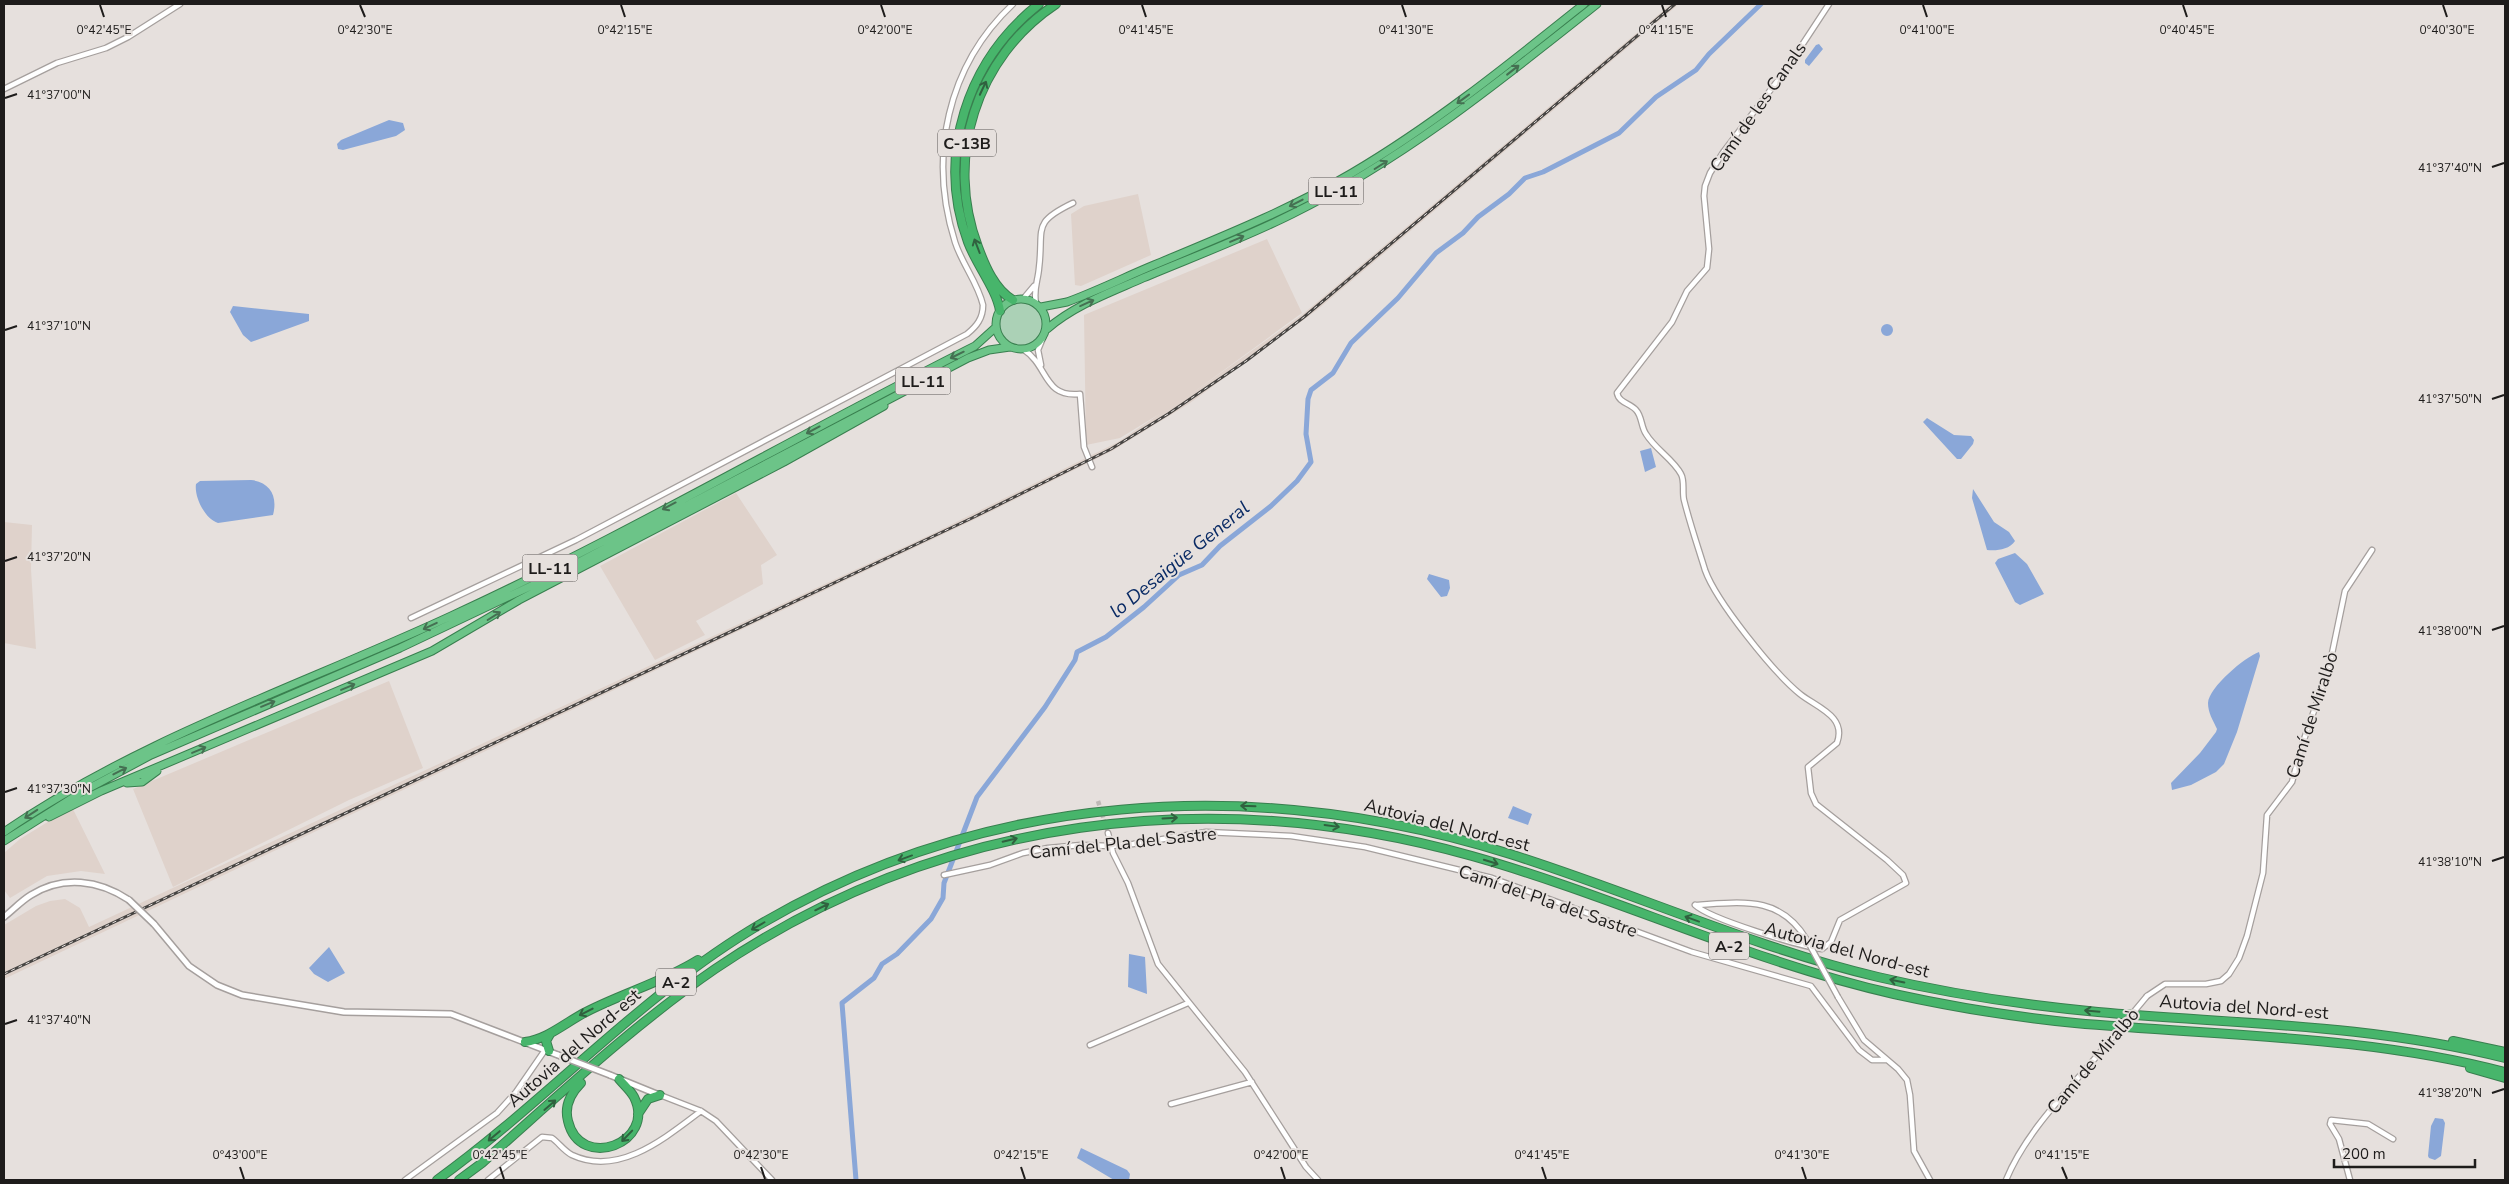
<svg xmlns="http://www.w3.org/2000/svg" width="2509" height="1184" viewBox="0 0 2509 1184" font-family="'Nunito Sans',sans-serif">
<rect width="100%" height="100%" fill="#e6e0dd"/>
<!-- built -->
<path fill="#dfd2cb" d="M1671,4H1679L1317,310L1190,403L1112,451L986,514L4,979V925L36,906L50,901L65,899L80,908L89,927L934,533L1118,442L1161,413L1120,438L1086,445L1084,315L1267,239L1302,313L1187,397L1303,314Z
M1138,194L1151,255L1081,286L1075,285L1071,214L1084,206Z
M736,493L777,555L761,565L763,584L696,621L705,635L655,660L600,566Z
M4,522L32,525L31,569L36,649L4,643Z
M389,681L423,768L349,800L173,887L133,789Z
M72,807L105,874L81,871L47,876L10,898L4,890V853L20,839Z"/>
<!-- green -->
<path fill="#abd1b6" d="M1000 324a21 21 0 1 1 42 0a21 21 0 1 1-42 0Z"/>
<!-- water -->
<path fill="#8aa7d8" d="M1819,44L1823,49L1809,66L1805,63V60L1816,45Z
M389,120L403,123L405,130L396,136L343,150L338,149L337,144L341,140Z
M233,306L309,314V321L251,342L243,335L230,312Z
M1881 330a6 6 0 1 1 12 0a6 6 0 1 1-12 0Z
M1927,418L1954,435L1971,436L1974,440L1973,444L1961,459H1957L1923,422Z
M1651,448L1656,467L1645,472L1640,451Z
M251,480C270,482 278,496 273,515L218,523C205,519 194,497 196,484L200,481Z
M1973,489L1994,522L2009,532L2015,541C2009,550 1996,551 1987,550L1972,498Z
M2015,553L2027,564L2044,594L2020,605L2015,602L1995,563L1998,559Z
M1429,574L1449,580L1450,588L1447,596L1441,597L1427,579Z
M2259,652L2260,656L2237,732L2224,764L2216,772L2191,785L2172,790L2171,783L2200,753L2216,732L2217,729C2213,720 2208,713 2208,703C2209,687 2245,657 2259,652Z
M1513,806L1532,814L1528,825L1508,818Z
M329,947L345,973L328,982L314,974L309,968Z
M1129,954L1145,957L1147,994L1128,987Z
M2435,1118L2443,1119L2445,1123L2441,1156L2435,1160L2429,1158L2428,1156L2431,1126Z
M1081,1148L1127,1170L1130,1174L1129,1180H1114L1077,1158Z"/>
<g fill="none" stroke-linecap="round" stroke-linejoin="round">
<!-- canal -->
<path stroke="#8aa7d8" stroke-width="5" d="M856,1180L842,1003L874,978L882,964L897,954L931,919L943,898L944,883L977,797L1045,707L1075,660L1077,652L1106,637L1144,607L1179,575L1202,565L1220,546L1271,506L1297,481L1311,462L1306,434L1308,399L1311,390L1333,373L1351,343L1398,298L1436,253L1463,233L1478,217L1509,194L1525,178L1543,172L1619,133L1656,97L1696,70L1709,54L1761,4"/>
<!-- minor-tunnel -->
<path stroke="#beb9b6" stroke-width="4.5" stroke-dasharray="4.5 2" stroke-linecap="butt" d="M1098,801L1108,833"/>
<defs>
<path id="minor" d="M4,89L57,63L106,48L128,37L180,4
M1023,299L1034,286
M1036,303C1033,290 1038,281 1039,268C1044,228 1031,223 1073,203
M1023,349C1049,366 1043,398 1080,394L1084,447L1092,467
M1041,365L1038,350L1043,338
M411,618L576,540L967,334C977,326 983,318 983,305C978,283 962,264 955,242C928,157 947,66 1013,4
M1108,833L1113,853L1128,883L1158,964L1245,1072L1306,1167L1318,1180
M944,875L990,865L1023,853L1048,848L1081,845L1111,846L1133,844L1206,832L1291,836L1365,847L1492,878L1692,952L1811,986L1859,1050L1872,1060H1887
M1695,905C1710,919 1799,946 1822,949L1831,942L1840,920L1906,883L1903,875L1887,860L1816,804L1811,793L1808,767L1837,743C1847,716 1816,707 1800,694C1773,672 1716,601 1705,570C1698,547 1690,524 1684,500C1682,492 1685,481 1681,474C1673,459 1655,449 1646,434C1641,427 1642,416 1636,410C1630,403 1619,403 1617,393L1672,322L1687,291L1707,268L1709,249L1704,196L1705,186L1710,173L1724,151L1785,71L1829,4
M1696,905C1742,902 1780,895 1807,940
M2147,996L2165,984H2206L2221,981L2229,974L2239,958L2247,936L2263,873L2267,815L2292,782L2302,745L2329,668L2345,591L2372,550
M1838,997L1864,1040L1898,1069L1907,1080L1910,1095L1914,1151L1930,1180
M1090,1045L1188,1003
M660,1095L701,1111L716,1121L772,1180
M1171,1104L1252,1082
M405,1180L497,1113L516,1092L545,1050
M488,1180L542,1137L552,1138C559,1143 564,1151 572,1155C619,1177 665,1138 701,1111
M2006,1180C2027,1129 2072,1087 2107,1044
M2350,1180L2339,1139L2330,1124L2331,1120L2368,1124L2393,1139"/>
<path id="tertiary" d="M4,917C13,910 21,901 31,895C63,875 99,880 129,900
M154,924L189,966L217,985L242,995L344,1012L451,1014L558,1055
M610,1075L659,1095"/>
<path id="trunk" d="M996 324a25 25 0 1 1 50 0a25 25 0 1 1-50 0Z
M1041,307L1067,302C1097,291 1125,277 1154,265C1221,237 1289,210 1352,173C1435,124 1509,64 1584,4
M1047,329C1075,305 1109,293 1143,278C1193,257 1244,238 1292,214C1404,159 1500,81 1597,4
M127,783L142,782L157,771
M49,817L101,791L432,651L519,600L784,462L884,406
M4,832C141,738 300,686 451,616C629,534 799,434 975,346L996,327
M4,841L82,792L151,755L400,648L552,576L968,358L989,350L1010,347"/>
<path id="motorway" d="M1013,300C995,290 985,266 978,247C944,158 976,57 1056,4
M1000,311C997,290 976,264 968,242C936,155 967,61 1039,4
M2453,1041L2505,1052
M525,1042C548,1039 566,1022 586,1012C623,993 663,982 698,960
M549,1051L546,1041L550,1034
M2470,1068L2505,1078
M581,1083C571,1093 564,1106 568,1121C580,1172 657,1143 634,1097C630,1090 624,1085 619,1079
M638,1114L648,1099L660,1095
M437,1180C545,1102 635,1001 749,931C981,790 1255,774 1510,854C1634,893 1752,947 1878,977C1950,994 2024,1005 2098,1012C2236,1024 2369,1024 2505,1058
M459,1180L482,1163C557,1097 632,1026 715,969C941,816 1211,783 1472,856C1614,896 1748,961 1894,994C1953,1007 2014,1017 2075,1023C2219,1036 2364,1035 2505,1072"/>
</defs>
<!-- minor casing -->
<use href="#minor" stroke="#a59f9d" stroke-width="7"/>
<!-- tertiary casing -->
<use href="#tertiary" stroke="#a59f9d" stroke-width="8"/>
<!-- trunk casing -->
<use href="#trunk" stroke="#397f4f" stroke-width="9"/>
<!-- motorway casing -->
<use href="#motorway" stroke="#397f4f" stroke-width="10"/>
<!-- minor -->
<use href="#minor" stroke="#fff" stroke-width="4.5"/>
<!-- tertiary -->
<use href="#tertiary" stroke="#fff" stroke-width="5"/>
<!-- trunk -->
<use href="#trunk" stroke="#6cc488" stroke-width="7"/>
<!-- motorway -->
<use href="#motorway" stroke="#47b56b" stroke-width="8"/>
<defs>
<path id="rail" d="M4,974L972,518L1111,449L1168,414L1246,361L1304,317L1675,4"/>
</defs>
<!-- rail casing -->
<use href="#rail" stroke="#464442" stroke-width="3"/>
<!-- rail -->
<use href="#rail" stroke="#e6e0dd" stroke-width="1" stroke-dasharray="4" stroke-linecap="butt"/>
<defs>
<path id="minor-bridge" d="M1807,940L1838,997
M2107,1044L2147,996"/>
<path id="tertiary-bridge" d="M129,900L154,924
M558,1055L610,1075"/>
</defs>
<!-- minor-bridge casing -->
<use href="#minor-bridge" stroke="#a59f9d" stroke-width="7" stroke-linecap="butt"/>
<!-- tertiary-bridge casing -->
<use href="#tertiary-bridge" stroke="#a59f9d" stroke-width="8" stroke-linecap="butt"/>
<!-- minor-bridge -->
<use href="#minor-bridge" stroke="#fff" stroke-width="4.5"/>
<!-- tertiary-bridge -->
<use href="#tertiary-bridge" stroke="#fff" stroke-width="5"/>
</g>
<!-- one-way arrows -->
<defs><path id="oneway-shaft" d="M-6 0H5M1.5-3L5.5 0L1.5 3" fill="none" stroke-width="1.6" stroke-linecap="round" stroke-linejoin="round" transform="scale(1.25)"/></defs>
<g stroke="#457052">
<use href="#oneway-shaft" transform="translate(1513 70) rotate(-38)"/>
<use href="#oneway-shaft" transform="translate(1463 99) rotate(144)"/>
<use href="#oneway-shaft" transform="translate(1381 165) rotate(-32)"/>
<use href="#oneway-shaft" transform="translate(1296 203) rotate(153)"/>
<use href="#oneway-shaft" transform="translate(1237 239) rotate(-23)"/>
<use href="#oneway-shaft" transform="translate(1087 303) rotate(-24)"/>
<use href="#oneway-shaft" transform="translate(957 355) rotate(154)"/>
<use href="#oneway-shaft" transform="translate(813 430) rotate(152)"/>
<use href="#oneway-shaft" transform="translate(669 506) rotate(152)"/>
<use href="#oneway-shaft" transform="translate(494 616) rotate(-32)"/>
<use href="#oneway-shaft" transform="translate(430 626) rotate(155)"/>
<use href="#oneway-shaft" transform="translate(348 687) rotate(-23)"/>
<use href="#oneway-shaft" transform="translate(268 704) rotate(-22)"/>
<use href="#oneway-shaft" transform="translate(199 750) rotate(-23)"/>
<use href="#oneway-shaft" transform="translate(120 771) rotate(-27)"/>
<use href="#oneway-shaft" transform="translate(31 814) rotate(147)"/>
</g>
<g stroke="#30613f">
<use href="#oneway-shaft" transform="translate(983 88) rotate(-65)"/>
<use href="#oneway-shaft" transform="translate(977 246) rotate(-111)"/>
<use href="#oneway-shaft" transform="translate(1248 806) rotate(-178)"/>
<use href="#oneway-shaft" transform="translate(1170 818) rotate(-3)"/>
<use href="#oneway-shaft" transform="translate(1332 826) rotate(8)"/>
<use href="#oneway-shaft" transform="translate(1010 840) rotate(-13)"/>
<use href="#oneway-shaft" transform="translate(905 858) rotate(160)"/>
<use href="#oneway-shaft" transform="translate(1491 862) rotate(17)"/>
<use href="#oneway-shaft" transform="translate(822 907) rotate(-26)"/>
<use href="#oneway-shaft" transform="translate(1692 919) rotate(-160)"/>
<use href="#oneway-shaft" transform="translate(758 926) rotate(150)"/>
<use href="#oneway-shaft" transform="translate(1897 981) rotate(-168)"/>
<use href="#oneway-shaft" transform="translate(2092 1011) rotate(-175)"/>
<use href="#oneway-shaft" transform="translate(586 1012) rotate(153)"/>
<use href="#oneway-shaft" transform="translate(550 1105) rotate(-41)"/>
<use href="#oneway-shaft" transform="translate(494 1136) rotate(140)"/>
<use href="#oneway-shaft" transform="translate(627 1136) rotate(134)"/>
</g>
<!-- ticks -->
<path fill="none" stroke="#1e1c1b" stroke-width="2" d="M100,5L104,17M360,5L365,17M621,5L625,17M881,5L885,17M1142,5L1146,17M1402,5L1406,17M1662,5L1666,17M1923,5L1927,17M2183,5L2187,17M2443,5L2447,17M5,98L17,94M2492,167L2504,163M5,330L17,326M2492,399L2504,395M5,561L17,557M2492,630L2504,626M5,792L17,788M2492,861L2504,857M5,1024L17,1020M2492,1093L2504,1089M240,1167L244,1179M500,1167L504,1179M761,1167L765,1179M1021,1167L1025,1179M1281,1167L1285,1179M1542,1167L1546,1179M1802,1167L1806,1179M2062,1167L2067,1179"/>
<g text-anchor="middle" stroke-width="4" stroke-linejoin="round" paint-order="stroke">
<!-- shield labels -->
<g fill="#e6e0dd" stroke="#5a5755" stroke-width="1">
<rect x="938" y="129.5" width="58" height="27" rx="4"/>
<rect x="1308.5" y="177.5" width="55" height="27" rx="4"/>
<rect x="895.5" y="367.5" width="55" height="27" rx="4"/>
<rect x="522.5" y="554.5" width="55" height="27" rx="4"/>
<rect x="1709" y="932.5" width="40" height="27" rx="4"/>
<rect x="656" y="968.5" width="40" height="27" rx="4"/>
</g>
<g font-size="16" font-weight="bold" fill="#1e1c1b">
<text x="967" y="149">C-13B</text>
<text x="1336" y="197">LL-11</text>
<text x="923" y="387">LL-11</text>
<text x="550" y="574">LL-11</text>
<text x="1729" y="952">A-2</text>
<text x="676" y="988">A-2</text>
</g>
<!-- street labels -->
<g font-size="18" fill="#1e1c1b" stroke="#e6e0dd">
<text transform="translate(1758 107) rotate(-55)" y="6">Camí de les Canals</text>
<text transform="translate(2312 715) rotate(-72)" y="6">Camí de Miralbò</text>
<text transform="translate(1447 825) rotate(14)" y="6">Autovia del Nord-est</text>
<text transform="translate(1123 843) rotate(-6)" y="6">Camí del Pla del Sastre</text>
<text transform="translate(1548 901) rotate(19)" y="6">Camí del Pla del Sastre</text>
<text transform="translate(1847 950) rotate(15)" y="6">Autovia del Nord-est</text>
<text transform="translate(2244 1007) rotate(4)" y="6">Autovia del Nord-est</text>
<text transform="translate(574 1048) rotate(-41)" y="6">Autovia del Nord-est</text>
<text transform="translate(2093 1061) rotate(-50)" y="6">Camí de Miralbò</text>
</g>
<!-- water labels -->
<g font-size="19" font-style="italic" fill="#092a64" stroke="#e6e0dd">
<text transform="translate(1179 559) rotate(-39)" y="7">lo Desaigüe General</text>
</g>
</g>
<g font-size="12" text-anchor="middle" fill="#1e1c1b" stroke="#e6e0dd" stroke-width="4" stroke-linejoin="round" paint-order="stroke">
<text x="1406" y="34">0°41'30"E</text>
<text x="104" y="34">0°42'45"E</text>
<text x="365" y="34">0°42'30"E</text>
<text x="625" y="34">0°42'15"E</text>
<text x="885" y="34">0°42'00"E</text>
<text x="1146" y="34">0°41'45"E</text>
<text x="1666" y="34">0°41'15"E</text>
<text x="1927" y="34">0°41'00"E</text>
<text x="2187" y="34">0°40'45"E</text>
<text x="2447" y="34">0°40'30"E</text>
<text x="59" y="99">41°37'00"N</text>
<text x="2450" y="172">41°37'40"N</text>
<text x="59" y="330">41°37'10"N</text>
<text x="2450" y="403">41°37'50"N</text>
<text x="59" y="561">41°37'20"N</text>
<text x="2450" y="635">41°38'00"N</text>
<text x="59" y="793">41°37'30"N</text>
<text x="2450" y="866">41°38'10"N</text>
<text x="59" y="1024">41°37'40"N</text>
<text x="2450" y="1097">41°38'20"N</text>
<text x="240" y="1159">0°43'00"E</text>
<text x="500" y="1159">0°42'45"E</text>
<text x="761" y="1159">0°42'30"E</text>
<text x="1021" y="1159">0°42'15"E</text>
<text x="1281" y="1159">0°42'00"E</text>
<text x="1542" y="1159">0°41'45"E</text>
<text x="1802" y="1159">0°41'30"E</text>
<text x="2062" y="1159">0°41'15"E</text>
</g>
<!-- border -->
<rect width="2509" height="1184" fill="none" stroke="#1e1c1b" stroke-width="10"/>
<!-- scale -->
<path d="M2334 1159v8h141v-8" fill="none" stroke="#1e1c1b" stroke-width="2.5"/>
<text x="2342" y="1159" font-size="15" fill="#1e1c1b" stroke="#e6e0dd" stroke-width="4" paint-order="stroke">200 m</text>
</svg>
